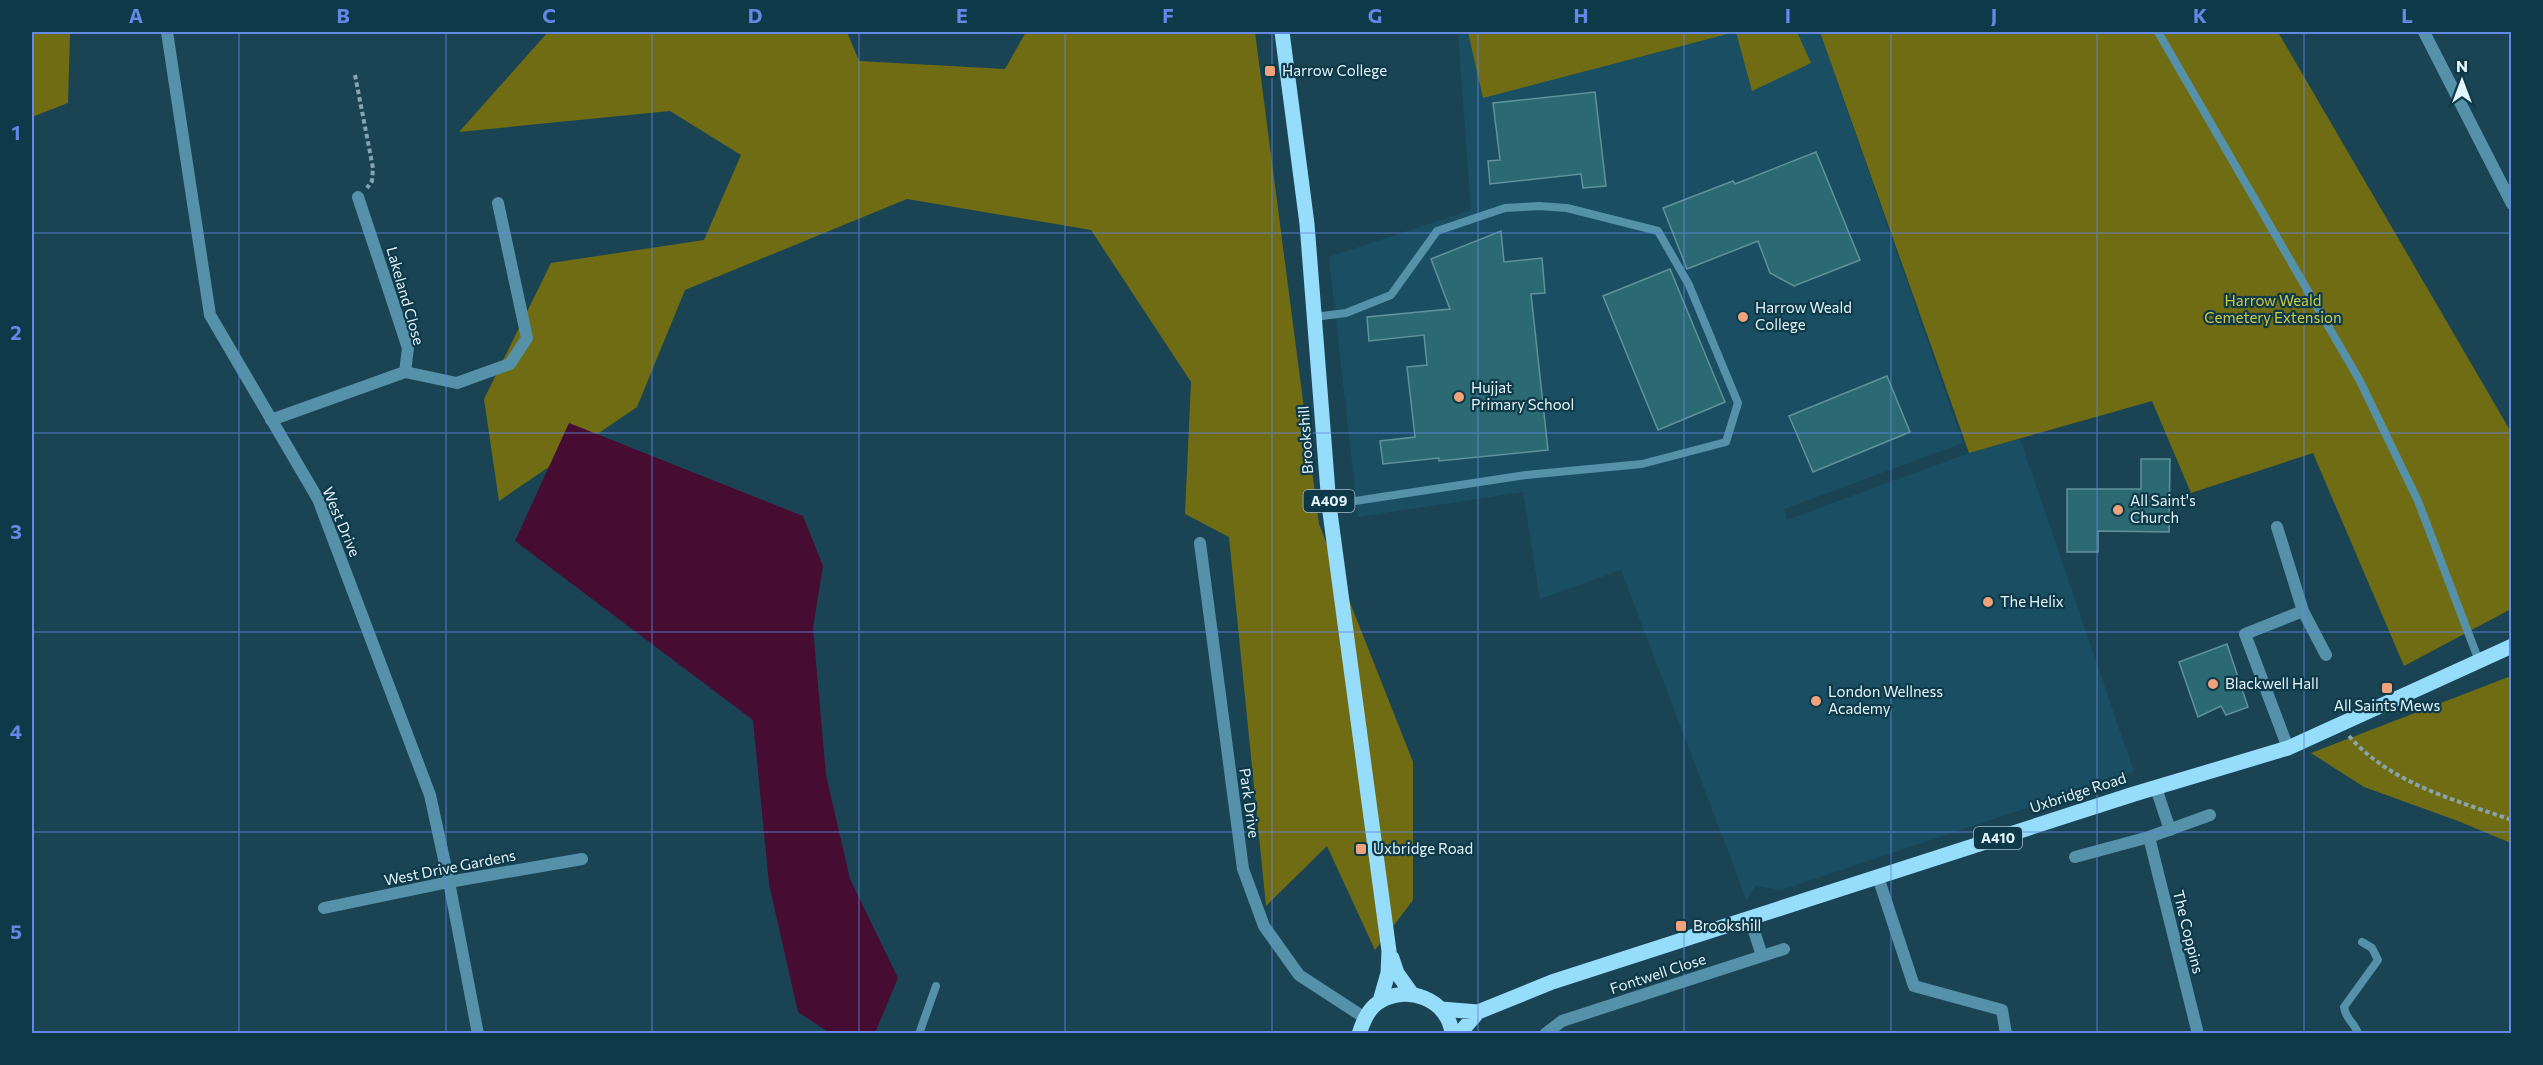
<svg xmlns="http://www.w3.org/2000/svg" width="2543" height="1065" viewBox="0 0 2543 1065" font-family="Commissioner,sans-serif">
<rect width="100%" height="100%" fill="#1a4454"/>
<!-- built -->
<path fill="#1a4f63" d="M1458,32H1820L1963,443L1784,509L1787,520L1969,453L2020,439L2134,772L1781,890L1755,886L1747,901L1621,570L1540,599L1523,492L1358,517L1329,257L1471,210Z"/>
<!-- green -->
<path fill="#706c13" d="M32,32H70L68,103L32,117Z
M548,32H847L859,61L1005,69L1026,32H1255L1319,524L1413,762V900L1375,950L1327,846L1266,906L1229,537L1185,514L1191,382L1091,230L907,199L685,290L637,407L499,501L484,399L551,263L704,240L741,155L670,111L459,132Z
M1468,32H1735L1483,98Z
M1736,32H1797L1811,63L1752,91Z
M1820,32H2278L2511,432V609L2404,666L2313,453L2191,493L2152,401L1969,453Z
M2511,676V843L2458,821L2364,787L2311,753Z"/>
<!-- water -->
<path fill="#470c31" d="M569,423L803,516L823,566L813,628L826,775L850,879L898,978L875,1033H830L798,1012L769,884L753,720L515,541Z"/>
<!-- building -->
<path fill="#2b6a72" stroke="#619299" stroke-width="1.5" d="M1595,92L1606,186L1583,188L1581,174L1490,184L1488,161L1500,160L1493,103Z
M1816,152L1860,260L1794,286L1770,273L1758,241L1687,269L1663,208L1733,181L1735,184Z
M1501,231L1504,262L1542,258L1545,293L1531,294L1548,450L1439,461V458L1383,464L1380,441L1415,437L1407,367L1427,365L1424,335L1369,341L1367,317L1450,309L1431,259Z
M1670,269L1725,402L1658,430L1603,296Z
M1887,376L1910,432L1813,472L1789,416Z
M2141,459H2170L2169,532L2098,531V552H2067V489H2141Z
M2227,644L2248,707L2226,715L2221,706L2198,717L2179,662Z"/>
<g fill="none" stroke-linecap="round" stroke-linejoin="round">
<!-- path -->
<path stroke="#87a4af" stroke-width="4" stroke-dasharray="4.5 3" stroke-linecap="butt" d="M355,75L373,168L372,181L367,188
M2349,736C2390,783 2454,800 2512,820"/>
<!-- service -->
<path stroke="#5691aa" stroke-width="8" d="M2158,32L2360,381L2418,501L2479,661
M1314,317L1346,313L1391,295L1437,231L1505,208L1539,206L1567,208L1658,231L1689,285L1738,403L1726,442L1642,464L1526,475L1329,505
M919,1034L936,986
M2358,1034C2355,1022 2346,1021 2344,1007L2378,960L2372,948L2362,942"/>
<!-- minor -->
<path stroke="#5691aa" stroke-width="12" d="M167,32L210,315L318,499L430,795L449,882L478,1034
M2424,32L2512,204
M405,372L457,383L510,364L527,338L498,203
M271,420L405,372L408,348L358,197
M2277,527L2303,611L2326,655
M1200,543L1243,869L1264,926L1299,975L1365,1018
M2288,748L2245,634L2303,611
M2156,788L2170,830
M2149,837L2198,1034
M2075,857L2149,837L2210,815
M1878,877L1914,986L2002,1010L2006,1034
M324,908L449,882L582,859
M1750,918L1762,956
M1545,1034L1562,1021L1784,949"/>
<!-- primary -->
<path stroke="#96dcfb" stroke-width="15" d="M1282,32L1307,224L1329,505L1389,951L1388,973L1380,1001
M1392,958L1397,973L1412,994
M1441,1009L1478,1012
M1359,1034C1363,1022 1368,1009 1379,1002C1406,984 1449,999 1452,1034
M1459,1034L1478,1012L1552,982L2134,794L2288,748L2512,646"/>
</g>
<!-- grid -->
<path fill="none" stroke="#6388e5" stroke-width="1.5" stroke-opacity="0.55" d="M239,32V1034M446,32V1034M652,32V1034M859,32V1034M1065,32V1034M1272,32V1034M1478,32V1034M1684,32V1034M1891,32V1034M2097,32V1034M2304,32V1034M32,233H2512M32,433H2512M32,632H2512M32,832H2512"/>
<!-- markers -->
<g fill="#f0a27a" stroke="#0e3949" stroke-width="2">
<rect x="1264" y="65" width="12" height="12" rx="3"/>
<circle cx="1743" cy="317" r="6"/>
<circle cx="1459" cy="397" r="6"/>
<circle cx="2118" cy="510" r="6"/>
<circle cx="1988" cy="602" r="6"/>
<circle cx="2213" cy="684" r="6"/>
<rect x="2381" y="682" width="12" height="12" rx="3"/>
<circle cx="1816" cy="701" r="6"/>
<rect x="1355" y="843" width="12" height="12" rx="3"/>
<rect x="1675" y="920" width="12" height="12" rx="3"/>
</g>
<g text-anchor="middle" stroke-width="4.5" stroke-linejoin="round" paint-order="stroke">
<!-- shield labels -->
<g fill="#0e3949" stroke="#a4bdc7" stroke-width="1.5">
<rect x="1303.5" y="490" width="51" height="22" rx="4.5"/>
<rect x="1974" y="827" width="48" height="22" rx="4.5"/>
</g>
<g font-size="14" font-weight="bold" fill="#e4f5fd">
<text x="1329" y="506">A409</text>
<text x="1998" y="843">A410</text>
</g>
<!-- poi labels -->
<g font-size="15" fill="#e4f5fd" stroke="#0e3949" text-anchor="start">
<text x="1282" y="76">Harrow College</text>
<text x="1755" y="313">Harrow Weald<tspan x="1755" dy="17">College</tspan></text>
<text x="1471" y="393">Hujjat<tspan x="1471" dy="17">Primary School</tspan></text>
<text x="2130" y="506">All Saint's<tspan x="2130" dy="17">Church</tspan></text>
<text x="2000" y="607">The Helix</text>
<text x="2225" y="689">Blackwell Hall</text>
<text x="1828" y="697">London Wellness<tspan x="1828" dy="17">Academy</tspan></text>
<text x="2387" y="711" text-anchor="middle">All Saints Mews</text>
<text x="1373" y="854">Uxbridge Road</text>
<text x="1693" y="931">Brookshill</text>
</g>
<!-- street labels -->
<g font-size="15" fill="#e4f5fd" stroke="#0e3949">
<text transform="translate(405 296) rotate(74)" y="5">Lakeland Close</text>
<text transform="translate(1306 440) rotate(-94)" y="5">Brookshill</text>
<text transform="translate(341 522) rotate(67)" y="5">West Drive</text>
<text transform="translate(2078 793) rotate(-18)" y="5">Uxbridge Road</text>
<text transform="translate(1249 803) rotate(82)" y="5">Park Drive</text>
<text transform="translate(450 868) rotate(-11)" y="5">West Drive Gardens</text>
<text transform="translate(2188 932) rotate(76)" y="5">The Coppins</text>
<text transform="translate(1658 974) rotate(-18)" y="5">Fontwell Close</text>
</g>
<!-- park labels -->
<g font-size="15" fill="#d0cb42" stroke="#0e3949">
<text x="2273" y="306">Harrow Weald<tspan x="2273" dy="17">Cemetery Extension</tspan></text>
</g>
</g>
<!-- border -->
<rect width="2543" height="1065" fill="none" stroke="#0e3949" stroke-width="66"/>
<!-- north arrow -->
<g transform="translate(2462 81)" stroke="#0e3949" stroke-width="4.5" paint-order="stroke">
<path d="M0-4.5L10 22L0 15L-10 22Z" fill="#e4f5fd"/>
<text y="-9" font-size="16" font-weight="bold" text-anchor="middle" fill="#e4f5fd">N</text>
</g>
<rect x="33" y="33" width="2477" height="999" fill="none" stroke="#6388e5" stroke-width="2"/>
<g font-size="20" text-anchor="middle" font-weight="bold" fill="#6388e5">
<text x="136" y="23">A</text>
<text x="343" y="23">B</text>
<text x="549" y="23">C</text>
<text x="755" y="23">D</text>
<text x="962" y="23">E</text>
<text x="1168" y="23">F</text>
<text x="1375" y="23">G</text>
<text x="1581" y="23">H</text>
<text x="1788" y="23">I</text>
<text x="1994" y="23">J</text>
<text x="2200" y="23">K</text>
<text x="2407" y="23">L</text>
<text x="16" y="140">1</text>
<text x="16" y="340">2</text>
<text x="16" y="539">3</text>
<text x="16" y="739">4</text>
<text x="16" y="939">5</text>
</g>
</svg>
